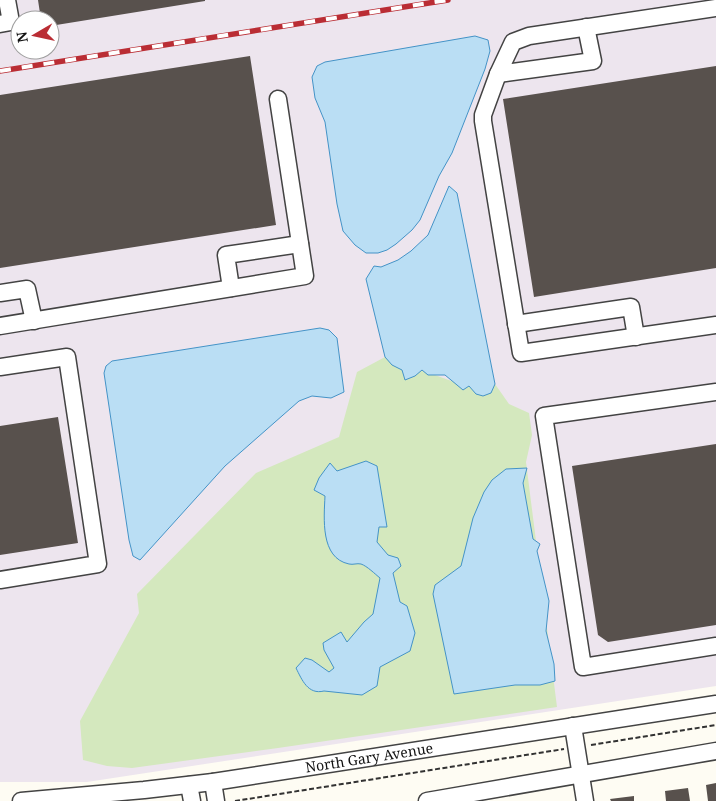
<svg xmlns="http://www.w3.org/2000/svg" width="716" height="801" viewBox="0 0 716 801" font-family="'Noto Serif',serif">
<rect width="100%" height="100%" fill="#fefcf3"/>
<!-- industrial -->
<path fill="#ede5ee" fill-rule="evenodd" d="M0,0H716V686L87,782H0ZM20,20H50V50H20Z"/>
<!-- green -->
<path fill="#d4e8be" d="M385,357L457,383L495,384L509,404L529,413L532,435L526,462L557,707L278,748L132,768L107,766L83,760L80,721L139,613L137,594L256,473L339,437L357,372Z"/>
<!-- water -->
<path fill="#badef4" stroke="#4493c7" d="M475,36L488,40L490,51L485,69L452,153L439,176L420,220L412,230L396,244L387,250L378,253H366L355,245L343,231L337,204L325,122L315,98L312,77L317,66L325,62Z
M449,186L457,193L495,384L491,393L483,396L476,394L469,386L463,390L445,375H428L422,370L415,376L405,380L402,370L392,365L385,357L366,279L374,266L381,267L398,260L411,251L428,235Z
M320,328L329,330L337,338L344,392L331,398L312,396L299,401L225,466L140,560L133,556L129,540L104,373L106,366L112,361Z
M366,461L377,466L387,527H379L377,542L388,555L398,558L401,566L393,573L400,602L407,606L415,633L410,651L380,667L377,686L362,695L324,691C308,695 302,680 296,668L305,658L312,660L329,672L334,668L324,650L323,643L341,632L347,642L364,622L373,614L380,578C375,574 367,566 361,564C357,563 353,565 349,564C320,558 324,518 325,496L314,490L319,478L330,463L337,471Z
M527,468L523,483L533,539L540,544L537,551L549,601L546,631L554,664L555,681L540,685H515L454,694L433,594L435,585L461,566L473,518L484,492L492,480L506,469Z"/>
<!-- building -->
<path fill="#58514d" d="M38,0H205V1L50,26V20H41Z
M250,56L276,225L0,268V95Z
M716,66V268L534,297L503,99Z
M58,417L78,543L0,555V426Z
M716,444V625L608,642L598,635L572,466Z
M716,783V801H708L706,785Z
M688,788L690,801H666L665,791Z
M634,796V801H611L610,799Z"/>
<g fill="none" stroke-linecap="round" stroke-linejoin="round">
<defs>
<g id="minor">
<path d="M716,8L529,36L513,42L498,74L483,115V121L521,353L716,325"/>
<path d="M0,24L11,22L7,0"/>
<path d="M498,74L593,61L586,27"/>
<path d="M231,288L226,255L300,244"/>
<path d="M0,293L27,289L34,321"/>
<path d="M516,324L631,307L636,337"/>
<path d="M0,326L305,276L278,99"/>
<path d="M0,367L67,357L98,564L0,580"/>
<path d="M716,392L544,416L583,667L716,646"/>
<path d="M573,726L585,801"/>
<path d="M213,782L216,801"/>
<path d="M189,785L192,801"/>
<path id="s1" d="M21,801L144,790L213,782L716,704"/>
<path d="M427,801L716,751"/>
</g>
</defs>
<!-- minor casing -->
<use href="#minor" stroke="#434343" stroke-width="19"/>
<!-- path -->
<path stroke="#323232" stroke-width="2" stroke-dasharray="5 2.5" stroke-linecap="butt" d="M591,745L716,725
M235,801L564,749"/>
<!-- minor -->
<use href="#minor" stroke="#fff" stroke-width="16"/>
<defs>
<path id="rail" d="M0,71L448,0"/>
</defs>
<!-- rail casing -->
<use href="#rail" stroke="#ba2d34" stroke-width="5.5"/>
<!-- rail -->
<use href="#rail" stroke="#fff" stroke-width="4" stroke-dasharray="11" stroke-linecap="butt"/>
</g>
<g text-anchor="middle" stroke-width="5" stroke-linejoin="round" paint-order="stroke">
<!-- street labels -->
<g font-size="14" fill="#101010" stroke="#fff">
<text dy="5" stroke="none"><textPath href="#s1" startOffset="351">North Gary Avenue</textPath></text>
</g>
</g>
<!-- north arrow -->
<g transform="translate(35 35) rotate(261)"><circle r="24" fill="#ffffff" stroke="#9f9f9f"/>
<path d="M0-4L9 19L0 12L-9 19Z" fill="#ba2d34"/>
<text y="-8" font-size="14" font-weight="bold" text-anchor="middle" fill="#101010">N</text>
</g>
</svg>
